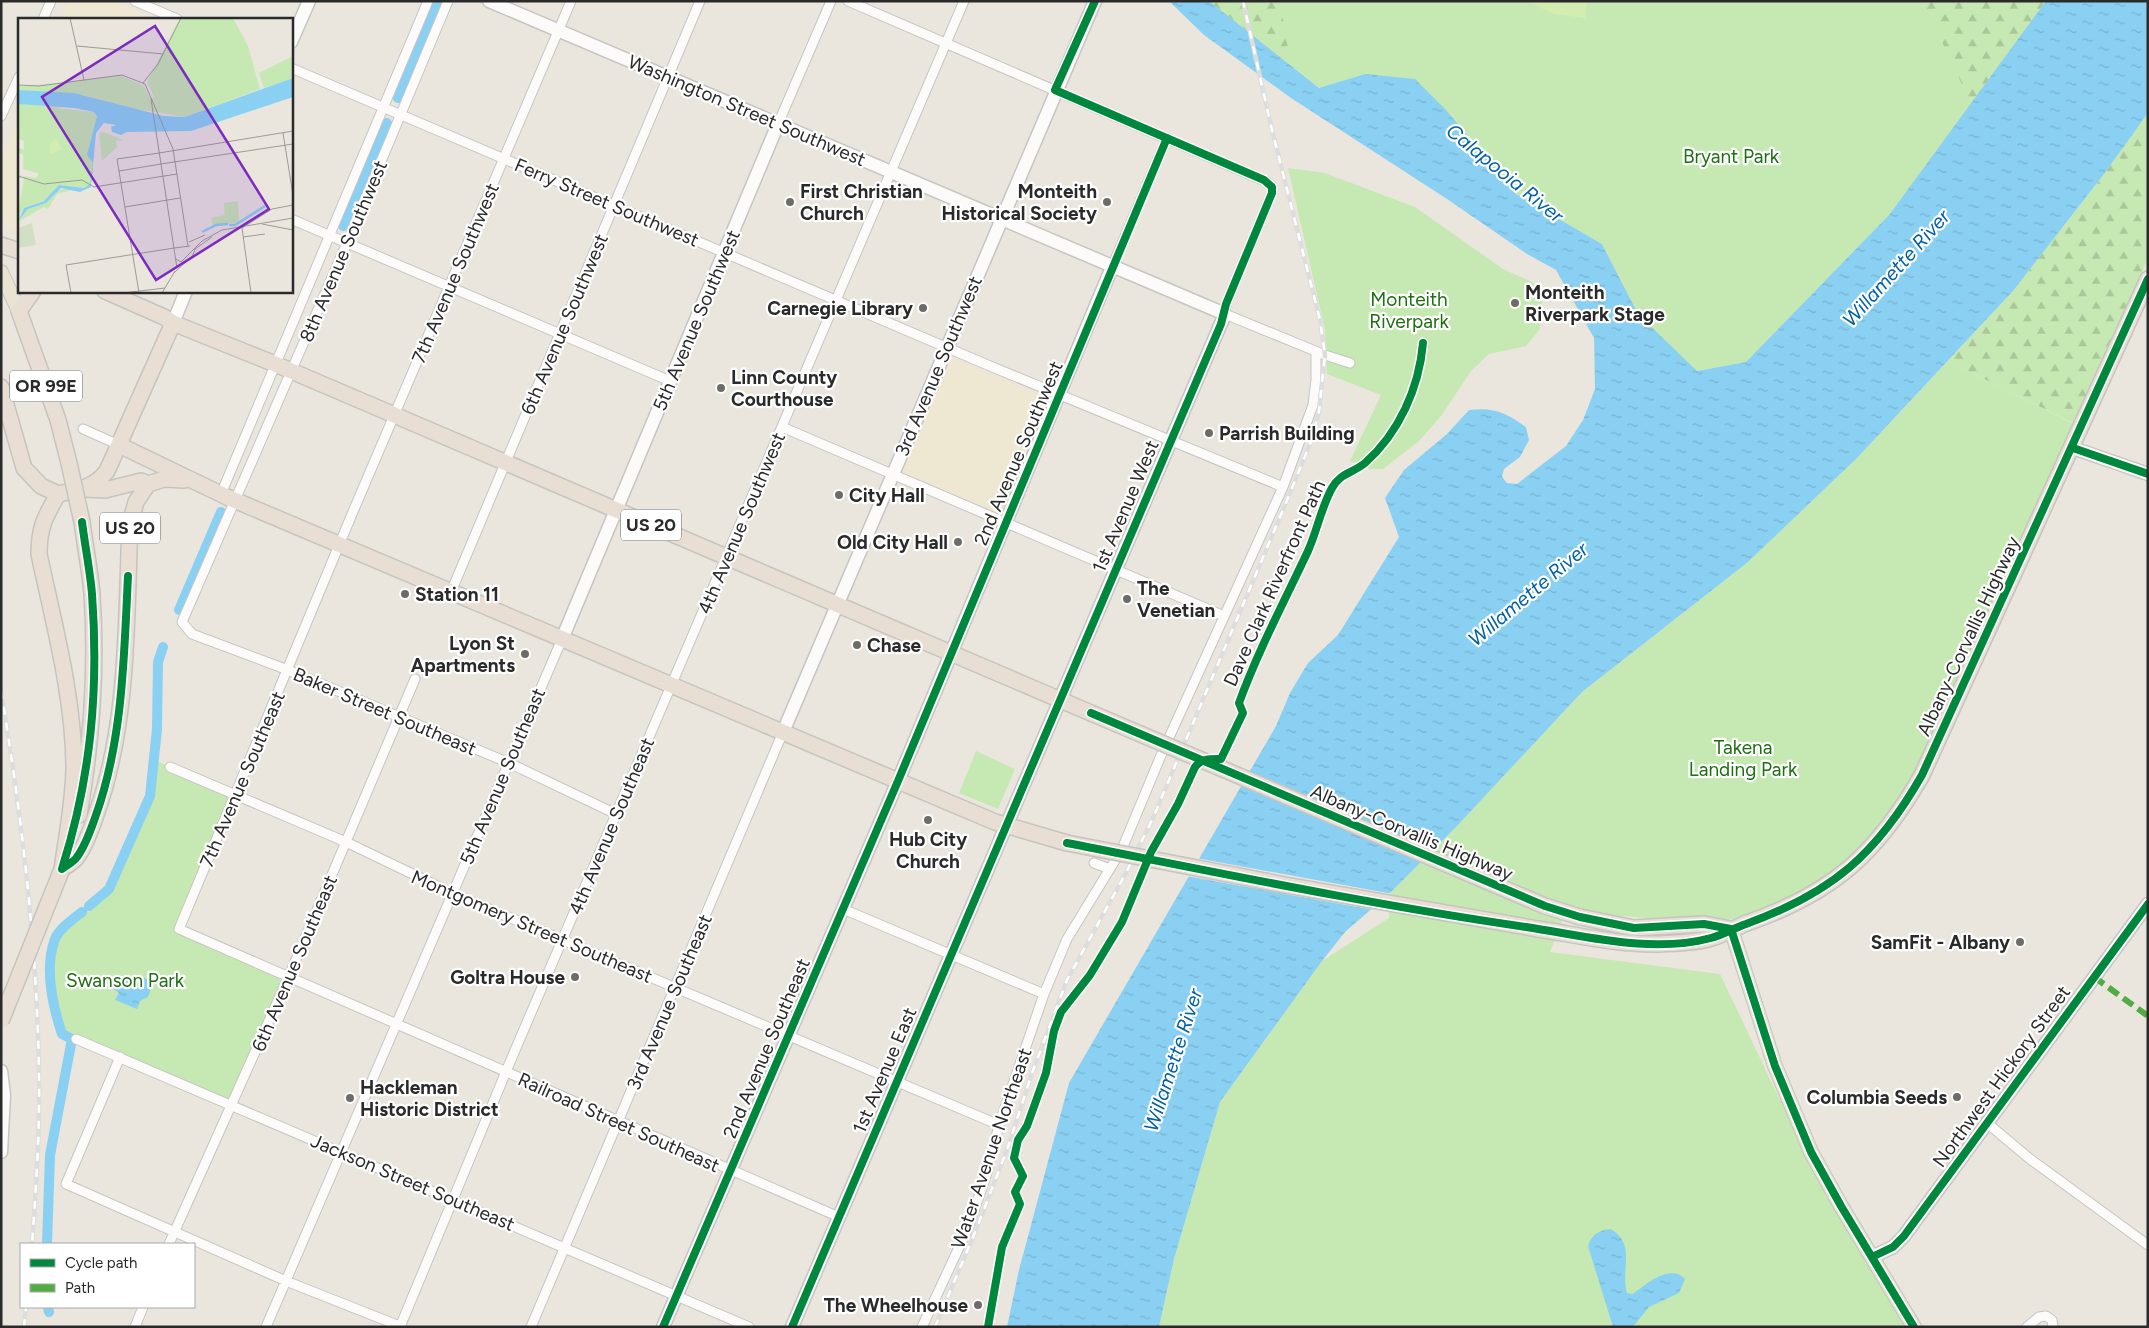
<svg xmlns="http://www.w3.org/2000/svg" width="2149" height="1328" viewBox="0 0 2149 1328" font-family="Figtree,sans-serif">
<defs>
<pattern id="forest-firs" width="22" height="20" patternUnits="userSpaceOnUse" patternTransform="scale(1.25)"><rect width="22" height="20" fill="#c6e8b3"/><path d="M5 1l3.5 6h-7zM16 11l3.5 6h-7z" fill="#aac79a"/></pattern>
<pattern id="water-ripples" width="26" height="14" patternUnits="userSpaceOnUse" patternTransform="scale(1.25)"><rect width="26" height="14" fill="#8ad0f2"/><path d="M2 4q2-2 4 0t4 0M15 11q2-2 4 0t4 0" fill="none" stroke="#77b3d0"/></pattern>
</defs>
<rect width="100%" height="100%" fill="#eae6de"/>
<!-- education -->
<path fill="#eee7d1" d="M69,1H115L155,19H62Z
M19,119V233L8,229L1,212V160Z
M951,357L1048,397L1047,404L1000,512H994L912,475H906L901,469L947,366L946,363Z"/>
<!-- green -->
<path fill="#c6e8b3" d="M1209,1H2046L1889,215L1746,362L1696,371L1638,314L1602,244L1516,194L1447,111L1365,74L1319,88Z
M1288,168L1325,173L1415,207L1503,269L1530,281L1543,290L1540,329L1526,346L1489,354L1471,371L1441,416L1419,441L1383,469H1370L1350,461L1381,395L1327,374L1325,330Z
M1948,361L2082,428L1922,775L1839,878L1777,913L1703,923L1566,911L1550,952L1720,974L1778,1096L1914,1327H1159L1174,1259L1220,1102L1322,961L1389,918L1390,893L1457,826L1582,692L1748,562L1857,458Z
M976,751L1015,769L998,809L959,793Z
M154,760L235,794L179,929L289,976L233,1105L62,1034L51,1002V956L55,938L71,920L109,889L150,796Z"/>
<!-- forest -->
<path fill="url(#forest-firs)" d="M1209,1H1280L1291,66Z
M1923,1H2046L1971,104Z
M2148,113V259L2073,423L1948,361L2013,291L2104,174Z"/>
<!-- pitch -->
<path fill="#d2edb0" d="M1527,1H1587L1585,18L1553,14Z"/>
<!-- water -->
<path fill="url(#water-ripples)" d="M1169,1H1209L1319,88L1365,74L1415,79L1447,111L1516,194L1602,244L1638,314L1697,371L1746,362L1889,215L2046,1H2148V113L2104,174L2013,291L1857,458L1748,562L1582,692L1457,826L1390,893L1345,932L1322,961L1220,1102L1174,1259L1159,1327H1007L1019,1270L1069,1083L1276,726L1290,693L1308,663L1338,635L1399,537L1385,498L1404,470L1447,434L1469,410C1495,407 1506,413 1526,427L1529,440L1520,457L1504,469L1502,477L1507,483L1517,484L1566,446L1583,420L1595,389L1594,338L1556,270L1527,254L1447,199L1291,98L1204,35Z
M114,976L123,982L127,976L133,979L138,976L147,979L151,988L148,997L140,1001L137,1009L115,1000L119,993L110,986Z
M1611,1229C1637,1245 1620,1270 1627,1293L1633,1294C1646,1284 1670,1263 1685,1279L1679,1293L1649,1307L1633,1327H1613L1588,1246C1592,1234 1599,1230 1611,1229Z"/>
<!-- pier -->
<path fill="#eae6de" d="M1196,858L1393,894L1374,910L1186,876Z"/>
<g fill="none" stroke-linecap="round" stroke-linejoin="round">
<!-- canal -->
<path stroke="#8ad0f2" stroke-width="10" d="M398,98L439,1
M343,226L387,123
M179,610L221,512
M89,906L109,889L150,796L157,729L158,662L163,647
M47,1244L50,1155L72,1039L62,1034C53,1007 44,968 55,939C59,929 73,919 82,912
M48,1307L49,1312"/>
<defs>
<path id="street" d="M135,1L177,19
M448,1L347,243L182,622L192,634L288,670L509,763L616,814
M571,1L352,514L179,929L839,1217
M848,1L1267,182L1272,187V193L1226,304L1225,314L1325,355L1350,363
M43,19L51,1
M291,68L990,366L1283,487
M1,116L19,77
M778,124L831,1
M291,219L670,381
M1112,267L1167,138
M782,427L1224,616
M83,429L119,445
M221,494L428,1
M451,592L700,1
M170,767L346,842L452,893L999,1125
M1094,863L1110,869
M843,909L1044,994
M76,1039L749,1327
M120,1057L66,1184L286,1281L402,1327
M1987,1123L2030,1159L2148,1245
M169,1244L289,976L415,679
M135,1327L143,1307
M266,1327L562,639
M400,1327L510,1062L964,1
M531,1327L783,732
M922,1327L968,1228L987,1173L999,1125L1044,994L1067,939L1122,849L1162,753L1283,487L1313,405L1316,380V352
M2027,1327L2039,1317L2046,1316L2052,1320L2053,1327"/>
<path id="secondary" d="M489,1L1225,314L792,1327
M291,42L309,1
M173,323L186,291
M2073,448L2148,474
M562,639L778,124
M783,732L1095,1
M1,1071L4,1095L1,1152
M1872,1257L1893,1247L1904,1236L2148,904
M663,1327L898,781L1112,267"/>
<path id="primary" d="M1,272L19,311
M1731,929L1775,1066L1811,1152L1841,1206L1914,1327"/>
<path id="highway" d="M1,245L19,251
M33,291L19,311L58,420L69,463
M105,291L164,317L173,323L275,364L1091,713
M1,387L24,468L41,486L58,494
M119,445L227,497L995,822L1067,843
M85,489L105,490L141,481L148,484
M79,815C92,741 97,669 92,594C90,570 85,546 82,522
M62,869C67,836 73,803 74,770C74,697 54,625 39,554C39,527 45,517 58,494C78,490 94,488 107,471L173,323
M62,869C67,865 74,862 77,857C86,845 91,829 96,815C129,723 126,620 130,524L136,502L148,484L164,479L184,480
M1545,906L1580,917L1634,928L1704,924L1731,929
M1538,929C1578,935 1619,945 1659,944C1676,943 1695,943 1712,938C1724,934 1735,928 1747,923C1833,893 1877,854 1922,775L2148,279"/>
</defs>
<!-- street casing -->
<use href="#street" stroke="#c6c5c4" stroke-width="11"/>
<!-- secondary casing -->
<use href="#secondary" stroke="#c6c5c4" stroke-width="15"/>
<!-- primary casing -->
<use href="#primary" stroke="#c5c4c0" stroke-width="16"/>
<!-- highway casing -->
<use href="#highway" stroke="#c5c4c0" stroke-width="18"/>
<!-- street -->
<use href="#street" stroke="#fcfbfa" stroke-width="9"/>
<!-- secondary -->
<use href="#secondary" stroke="#fcfbfa" stroke-width="12"/>
<!-- primary -->
<use href="#primary" stroke="#e8e4d1" stroke-width="14"/>
<!-- highway -->
<use href="#highway" stroke="#e9ded3" stroke-width="15"/>
<defs>
<path id="rail" d="M1,691C22,818 37,945 39,1074C40,1131 36,1188 32,1244
M24,1327L26,1307
M935,1327L976,1230L1008,1147L1032,1073L1067,980L1126,873L1153,818L1288,498L1312,439L1319,411L1325,355L1320,320L1271,126L1243,1"/>
</defs>
<!-- rail casing -->
<use href="#rail" stroke="#ddddde" stroke-width="4.5"/>
<!-- rail -->
<use href="#rail" stroke="#fff" stroke-width="2.5" stroke-dasharray="8" stroke-linecap="butt"/>
<defs>
<path id="highway-bridge" d="M69,463L82,522
M1091,713L1545,906
M1067,843L1285,885L1538,929
M1,1021L62,869"/>
</defs>
<!-- highway-bridge casing -->
<use href="#highway-bridge" stroke="#c5c4c0" stroke-width="18" stroke-linecap="butt"/>
<!-- highway-bridge -->
<use href="#highway-bridge" stroke="#e9ded3" stroke-width="15"/>
<!-- quiet -->
<path stroke="#53ab44" stroke-width="6" stroke-dasharray="12 6" stroke-linecap="butt" d="M2094,977L2148,1016"/>
<defs>
<path id="cycleway" d="M2073,448L2148,474
M1091,713L1545,906L1580,917L1634,928L1704,924L1731,929
M1067,843C1220,873 1373,905 1526,927C1586,936 1651,954 1711,938C1723,935 1734,928 1746,924C1832,893 1877,854 1922,775L2148,279
M62,869C91,777 99,690 92,594C90,570 85,546 82,522
M62,869C67,865 74,862 77,857C86,845 91,829 96,815C123,739 124,656 128,576
M1731,929L1775,1066L1811,1152L1841,1206L1914,1327
M1872,1257L1893,1247L1904,1236L2148,904
M663,1327L898,781L1167,138
M792,1327L1221,324L1226,304L1272,193V187L1264,180L1055,90L1095,1
M988,1327L1002,1247L1020,1204L1015,1192L1023,1176L1014,1158L1018,1140L1027,1126L1046,1073L1054,1031L1061,1012L1090,975L1122,922L1151,852L1178,804L1195,767C1202,758 1211,759 1221,759L1243,713L1239,703C1258,651 1284,602 1308,551C1317,531 1321,508 1332,488C1340,473 1353,473 1365,463C1399,433 1419,388 1423,343"/>
</defs>
<!-- cycleway casing -->
<use href="#cycleway" stroke="#fff" stroke-width="11"/>
<!-- cycleway -->
<use href="#cycleway" stroke="#00873e" stroke-width="8"/>
</g>
<!-- markers -->
<g fill="#6d6c69" stroke="#fff" stroke-width="2">
<circle cx="790" cy="202" r="5"/>
<circle cx="1107" cy="202" r="5"/>
<circle cx="1515" cy="303" r="5"/>
<circle cx="923" cy="308" r="5"/>
<circle cx="721" cy="388" r="5"/>
<circle cx="1209" cy="433" r="5"/>
<circle cx="839" cy="495" r="5"/>
<circle cx="958" cy="542" r="5"/>
<circle cx="405" cy="594" r="5"/>
<circle cx="1127" cy="599" r="5"/>
<circle cx="857" cy="645" r="5"/>
<circle cx="525" cy="654" r="5"/>
<circle cx="928" cy="820" r="5"/>
<circle cx="2020" cy="942" r="5"/>
<circle cx="575" cy="977" r="5"/>
<circle cx="1957" cy="1097" r="5"/>
<circle cx="350" cy="1098" r="5"/>
<circle cx="978" cy="1305" r="5"/>
</g>
<g text-anchor="middle" stroke-width="4.5" stroke-linejoin="round" paint-order="stroke">
<!-- shield labels -->
<g fill="#fff" stroke="#6a6a6a" stroke-width="1">
<rect x="10" y="370.5" width="72" height="31" rx="4"/>
<rect x="621" y="509.5" width="60" height="31" rx="4"/>
<rect x="100" y="512.5" width="60" height="31" rx="4"/>
</g>
<g font-size="18" font-weight="bold" fill="#2a2a2a">
<text x="46" y="392">OR 99E</text>
<text x="651" y="531">US 20</text>
<text x="130" y="534">US 20</text>
</g>
<!-- street labels -->
<g font-size="19" fill="#2a2a2a" stroke="#fff">
<text transform="translate(747 110) rotate(23)" y="7">Washington Street Southwest</text>
<text transform="translate(607 202) rotate(23)" y="7">Ferry Street Southwest</text>
<text transform="translate(343 251) rotate(-67)" y="7">8th Avenue Southwest</text>
<text transform="translate(455 273) rotate(-67)" y="7">7th Avenue Southwest</text>
<text transform="translate(696 320) rotate(-67)" y="7">5th Avenue Southwest</text>
<text transform="translate(564 324) rotate(-67)" y="7">6th Avenue Southwest</text>
<text transform="translate(938 366) rotate(-67)" y="7">3rd Avenue Southwest</text>
<text transform="translate(1018 453) rotate(-67)" y="7">2nd Avenue Southwest</text>
<text transform="translate(1125 506) rotate(-67)" y="7">1st Avenue West</text>
<text transform="translate(741 523) rotate(-67)" y="7">4th Avenue Southwest</text>
<text transform="translate(1274 583) rotate(-66)" y="7">Dave Clark Riverfront Path</text>
<text transform="translate(1968 636) rotate(-65)" y="7">Albany-Corvallis Highway</text>
<text transform="translate(385 711) rotate(23)" y="7">Baker Street Southeast</text>
<text transform="translate(502 776) rotate(-67)" y="7">5th Avenue Southeast</text>
<text transform="translate(242 779) rotate(-67)" y="7">7th Avenue Southeast</text>
<text transform="translate(611 826) rotate(-67)" y="7">4th Avenue Southeast</text>
<text transform="translate(1412 832) rotate(23)" y="7">Albany-Corvallis Highway</text>
<text transform="translate(532 926) rotate(23)" y="7">Montgomery Street Southeast</text>
<text transform="translate(294 963) rotate(-67)" y="7">6th Avenue Southeast</text>
<text transform="translate(669 1002) rotate(-67)" y="7">3rd Avenue Southeast</text>
<text transform="translate(766 1048) rotate(-67)" y="7">2nd Avenue Southeast</text>
<text transform="translate(884 1070) rotate(-67)" y="7">1st Avenue East</text>
<text transform="translate(2001 1076) rotate(-54)" y="7">Northwest Hickory Street</text>
<text transform="translate(619 1122) rotate(24)" y="7">Railroad Street Southeast</text>
<text transform="translate(991 1148) rotate(-71)" y="7">Water Avenue Northeast</text>
<text transform="translate(413 1182) rotate(23)" y="7">Jackson Street Southeast</text>
</g>
<!-- park labels -->
<g font-size="19" fill="#1e6e12" stroke="#fff">
<text x="1731" y="163">Bryant Park</text>
<text x="1409" y="306">Monteith<tspan x="1409" dy="22">Riverpark</tspan></text>
<text x="1743" y="754">Takena<tspan x="1743" dy="22">Landing Park</tspan></text>
<text x="125" y="987">Swanson Park</text>
</g>
<!-- poi labels -->
<g font-size="19" font-weight="bold" fill="#2a2a2a" stroke="#fff" text-anchor="start">
<text x="800" y="198">First Christian<tspan x="800" dy="22">Church</tspan></text>
<text x="1097" y="198" text-anchor="end">Monteith<tspan x="1097" dy="22">Historical Society</tspan></text>
<text x="1525" y="299">Monteith<tspan x="1525" dy="22">Riverpark Stage</tspan></text>
<text x="913" y="315" text-anchor="end">Carnegie Library</text>
<text x="731" y="384">Linn County<tspan x="731" dy="22">Courthouse</tspan></text>
<text x="1219" y="440">Parrish Building</text>
<text x="849" y="502">City Hall</text>
<text x="948" y="549" text-anchor="end">Old City Hall</text>
<text x="1137" y="595">The<tspan x="1137" dy="22">Venetian</tspan></text>
<text x="415" y="601">Station 11</text>
<text x="515" y="650" text-anchor="end">Lyon St<tspan x="515" dy="22">Apartments</tspan></text>
<text x="867" y="652">Chase</text>
<text x="928" y="846" text-anchor="middle">Hub City<tspan x="928" dy="22">Church</tspan></text>
<text x="2010" y="949" text-anchor="end">SamFit - Albany</text>
<text x="565" y="984" text-anchor="end">Goltra House</text>
<text x="360" y="1094">Hackleman<tspan x="360" dy="22">Historic District</tspan></text>
<text x="1947" y="1104" text-anchor="end">Columbia Seeds</text>
<text x="968" y="1312" text-anchor="end">The Wheelhouse</text>
</g>
<!-- water labels -->
<g font-size="20" font-style="italic" fill="#0060a8" stroke="#fff">
<text transform="translate(1505 173) rotate(39)" y="7">Calapooia River</text>
<text transform="translate(1896 268) rotate(-48)" y="7">Willamette River</text>
<text transform="translate(1528 594) rotate(-40)" y="7">Willamette River</text>
<text transform="translate(1173 1060) rotate(-72)" y="7">Willamette River</text>
</g>
</g>
<!-- overview -->
<g transform="translate(18 18)">
<rect width="275" height="275" fill="#eae6de"/>
<path d="M162,0H215L230,28L242,71L167,99L113,90L65,77L64,62L102,57L126,68L132,80L136,79L129,64ZM0,86L76,94L79,98L70,133L75,145L74,160L22,156L5,151L6,123L0,121ZM86,114L105,122L98,123L99,129L84,143L81,115ZM220,183L221,204L195,208L193,200L207,197L206,185Z" fill="#c6e8b3"/>
<path d="M275,38V60L246,70L241,55ZM64,63L65,77L0,72V68ZM0,86L42,89L35,100L28,122V145L60,155L75,149L72,166L68,170L41,167L31,180L6,190L0,198L6,159L0,157L18,160L25,149L0,134V129L19,139L20,121L28,111L26,108L0,107ZM50,170L54,172L39,176L30,191L26,189L0,204L10,191L34,180L40,172Z" fill="#c6e8b3"/>
<path d="M14,205L18,227L0,230V210Z" fill="#d3dfc4"/>
<path d="M38,120L44,131L32,137V126Z" fill="#d2edb0"/>
<path d="M275,60V79L173,113L109,114L103,117L94,114L93,109L98,107L86,105L78,115L73,169L62,174L43,170L28,185L10,191L0,203L6,190L26,183L41,167L66,170L72,166L75,145L69,137L79,98L76,94L56,90L0,86V72L56,75L146,98L167,99Z" fill="#8ad0f2"/>
<path fill="none" stroke="#8ad0f2" stroke-width="2.5" d="M211,207H217L247,188M184,214L198,207L210,206"/>
<path fill="none" stroke="#9d9b96" stroke-width="1" d="M52,0L66,62M59,28L145,36M125,65L140,46L163,0M0,67L21,68L104,57L127,66L155,131L170,228M133,81L159,250M265,115L275,177M141,135L275,113M143,146L275,126M101,153L143,146M0,158L26,166L64,162L76,169L159,156M107,189L162,180M244,206L275,212M225,219L247,216M171,224L187,217M156,230L172,228M177,231L194,219M158,241L163,244L184,223L204,212L275,200M156,255L175,237L177,231M53,275L48,247L156,230M105,275L147,270M121,275L99,141L141,135M144,275L157,253M233,275L224,210L254,191L275,187"/>
<path fill="#7b2cbf" fill-opacity="0.15" stroke="#7b2cbf" stroke-width="2.5" d="M137,8L251,191L138,262L24,79Z"/>
<rect width="275" height="275" fill="none" stroke="#2a2a2a" stroke-width="2.5"/>
</g>
<!-- border -->
<rect width="2149" height="1328" fill="none" stroke="#2a2a2a" stroke-width="5"/>
<!-- legend -->
<rect x="20" y="1243" width="175" height="65" fill="#ffffff" stroke="#aaaaaa"/>
<rect x="30" y="1259" width="25" height="8" fill="#00873e" stroke="#aaaaaa"/>
<text x="65" y="1268" font-size="15" fill="#2a2a2a">Cycle path</text>
<rect x="30" y="1284" width="25" height="8" fill="#53ab44" stroke="#aaaaaa"/>
<text x="65" y="1293" font-size="15" fill="#2a2a2a">Path</text>
</svg>
